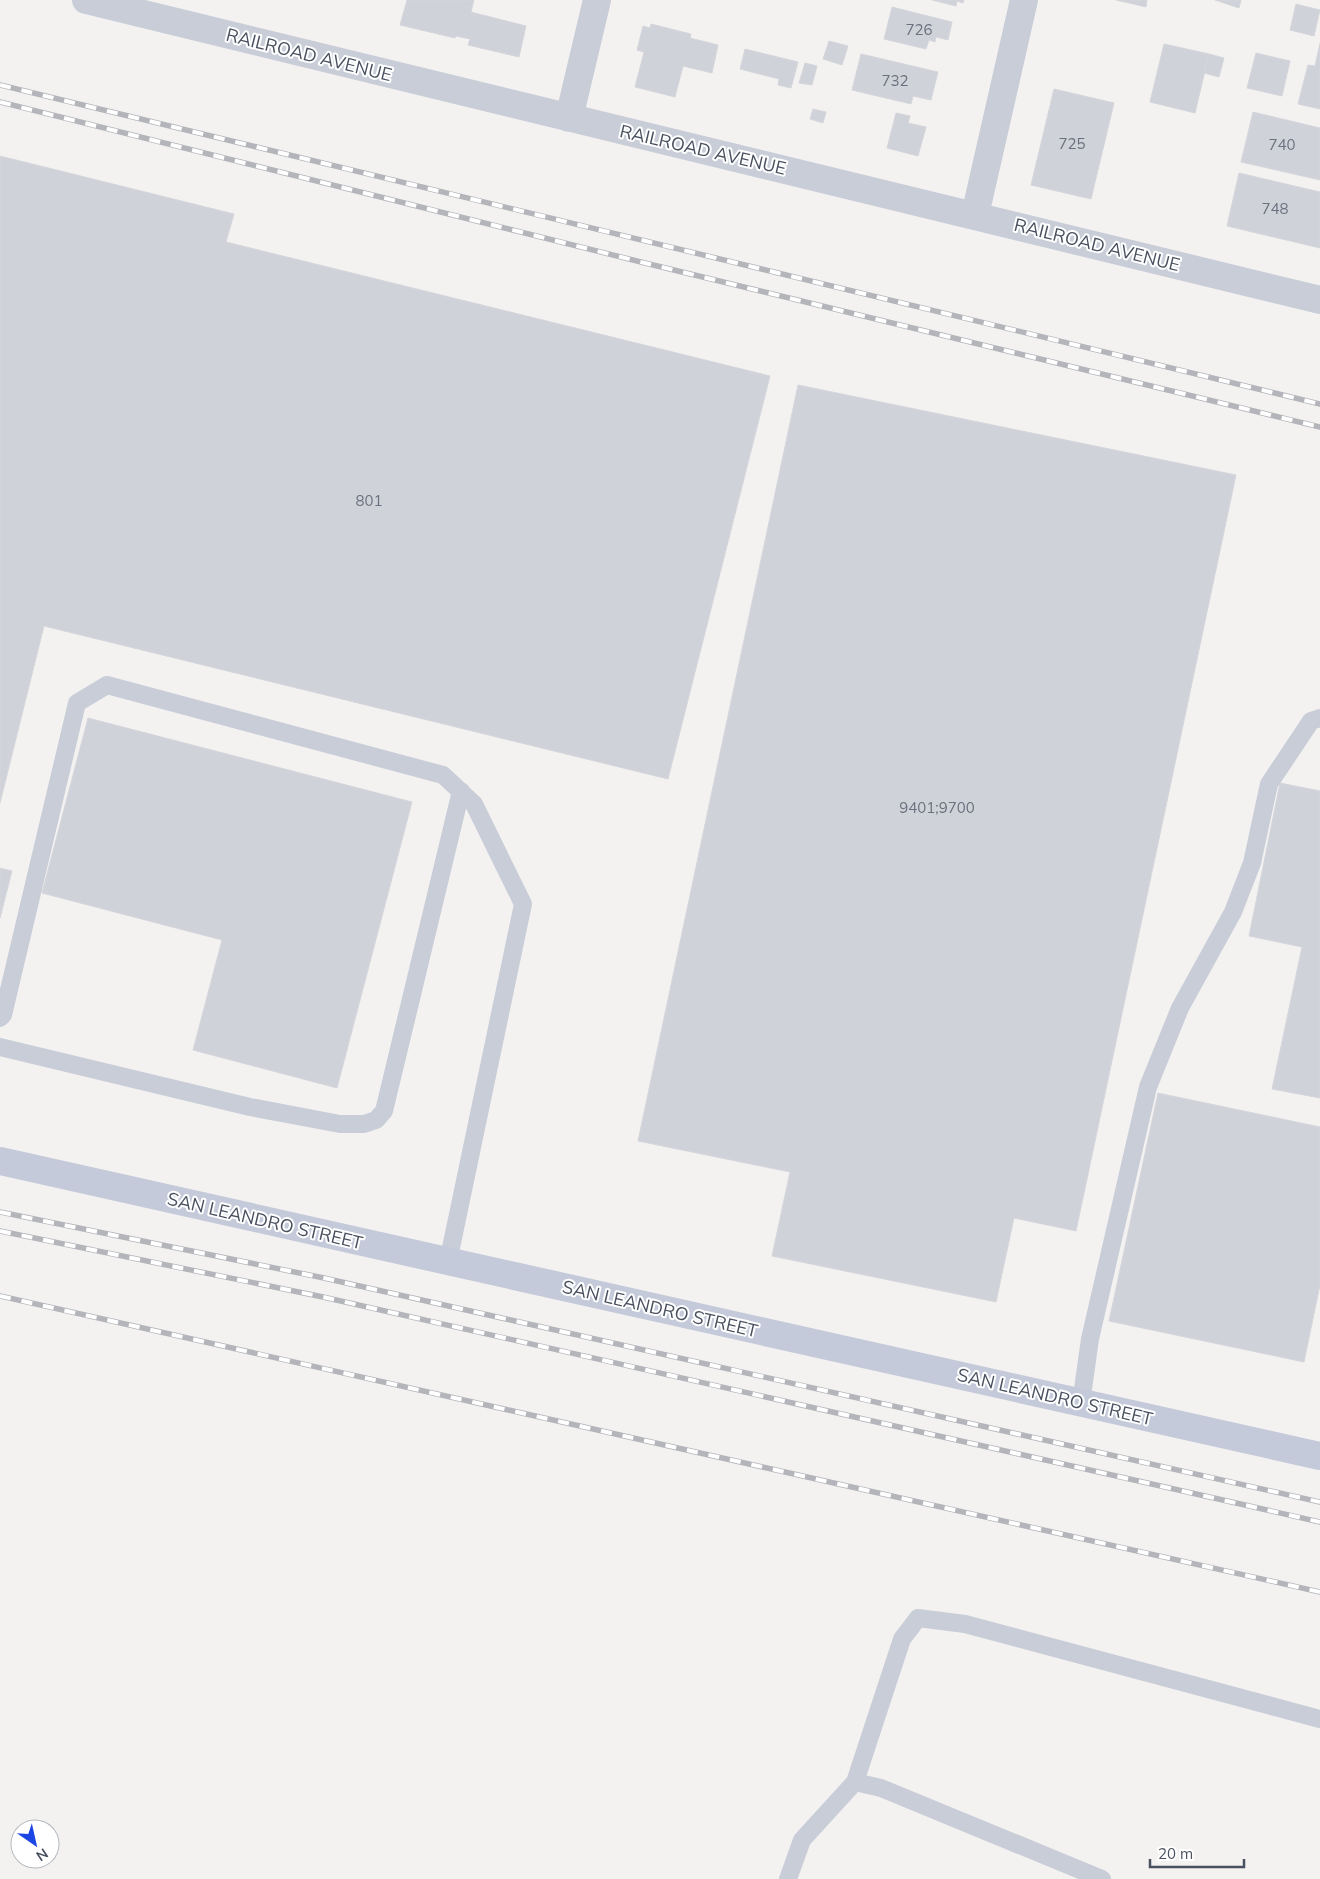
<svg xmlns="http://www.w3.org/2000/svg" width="1320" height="1879" viewBox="0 0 1320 1879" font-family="Mulish,sans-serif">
<rect width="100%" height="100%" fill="#f4f2f1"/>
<!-- building -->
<path fill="#d0d2d9" stroke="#d5d6dc" d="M407,0H474L471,12L526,26L519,57L468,45L470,39L456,36L455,38L400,25Z
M932,0H964L963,3L957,1L956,6Z
M1116,0H1147L1146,7Z
M1215,0H1241L1239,8Z
M1296,4L1320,10L1314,36L1290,30Z
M892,7L952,22L948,40L936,37L935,42L929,40L926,49L884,39Z
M651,24L691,34L690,38L718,45L712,73L683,66L675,97L635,87L644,52L637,50L643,26L650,28Z
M829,41L848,46L842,65L823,59Z
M1320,43V109L1298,104L1308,65L1315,66Z
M1164,44L1209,54L1195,113L1150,102Z
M745,49L798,62L791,88L778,85L779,79L740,69Z
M1256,53L1290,61L1282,96L1247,88Z
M861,54L938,72L931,100L913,96L911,104L852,90Z
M1209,54L1224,58L1219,77L1204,73Z
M805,63L817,66L812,85L799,83Z
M1054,89L1114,103L1091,199L1031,185Z
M813,109L826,112L823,123L810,119Z
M1253,112L1320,128V180L1241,162Z
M896,113L910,116L908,123L926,127L918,156L887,148Z
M0,156L234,214L226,242L770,376L668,779L44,626L0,803Z
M1239,173L1320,192V248L1227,226Z
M798,385L1236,475L1076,1231L1014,1218L996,1302L772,1256L790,1172L638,1141Z
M88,718L412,802L337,1088L193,1050L222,940L42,893Z
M1280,783L1320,791V1098L1272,1089L1302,947L1249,936Z
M0,868L12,871L0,918Z
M1158,1093L1320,1127V1285L1304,1362L1109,1321Z"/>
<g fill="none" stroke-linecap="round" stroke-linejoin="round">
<!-- service -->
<path stroke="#c8cdd8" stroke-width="18" d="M0,1018L3,1015L77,703L107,685L443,775L474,804L523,904L448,1262
M0,1047L250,1107L340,1124H364L376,1120L384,1111L461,791
M1081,1403L1090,1339L1148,1087L1180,1008L1233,912L1252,863L1269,784L1311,721L1320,718
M855,1782L902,1639L918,1618L965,1624L1320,1719
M788,1879L802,1840L855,1782L881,1788L1102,1879"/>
<!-- minor -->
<path stroke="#c8cdd8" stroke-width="28" d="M86,0L1320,300
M569,118L597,0
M975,215L1024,0"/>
<!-- secondary -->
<path stroke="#c4cad9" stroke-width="28" d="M0,1161L1320,1456"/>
<defs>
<path id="rail" d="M0,85L1320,404
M0,102L645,263L1320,427
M0,1212L324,1278L1320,1502
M0,1231L323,1297L1320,1522
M0,1296L1320,1592"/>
</defs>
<!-- rail casing -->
<use href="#rail" stroke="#b3b5bb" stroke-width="5.5"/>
<!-- rail -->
<use href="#rail" stroke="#fff" stroke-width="4" stroke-dasharray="11" stroke-linecap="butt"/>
</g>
<g text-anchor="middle" stroke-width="4" stroke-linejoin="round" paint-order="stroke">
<!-- number labels -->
<g font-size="15" fill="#6b707e">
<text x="919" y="35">726</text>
<text x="895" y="86">732</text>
<text x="1072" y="149">725</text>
<text x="1282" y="150">740</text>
<text x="1275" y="214">748</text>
<text x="369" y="506">801</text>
<text x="937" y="813">9401;9700</text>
</g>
<!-- street labels -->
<g font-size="18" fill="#49505f" stroke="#fff">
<text transform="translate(309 55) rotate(14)" y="6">RAILROAD AVENUE</text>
<text transform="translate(703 150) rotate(13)" y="6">RAILROAD AVENUE</text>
<text transform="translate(1097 245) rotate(14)" y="6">RAILROAD AVENUE</text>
<text transform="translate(265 1221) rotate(13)" y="6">SAN LEANDRO STREET</text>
<text transform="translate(660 1309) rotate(13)" y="6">SAN LEANDRO STREET</text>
<text transform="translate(1055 1397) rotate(13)" y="6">SAN LEANDRO STREET</text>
</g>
</g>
<!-- north arrow -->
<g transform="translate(35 1844) rotate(146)"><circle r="24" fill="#ffffff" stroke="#b6b9bf"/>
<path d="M0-4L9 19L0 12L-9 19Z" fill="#1b46e4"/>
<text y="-8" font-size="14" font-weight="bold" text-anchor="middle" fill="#49505f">N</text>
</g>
<!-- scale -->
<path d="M1150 1859v8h94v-8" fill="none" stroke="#49505f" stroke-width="2.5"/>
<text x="1158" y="1859" font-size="15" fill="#49505f" stroke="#ffffff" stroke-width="4" paint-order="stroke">20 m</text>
</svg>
